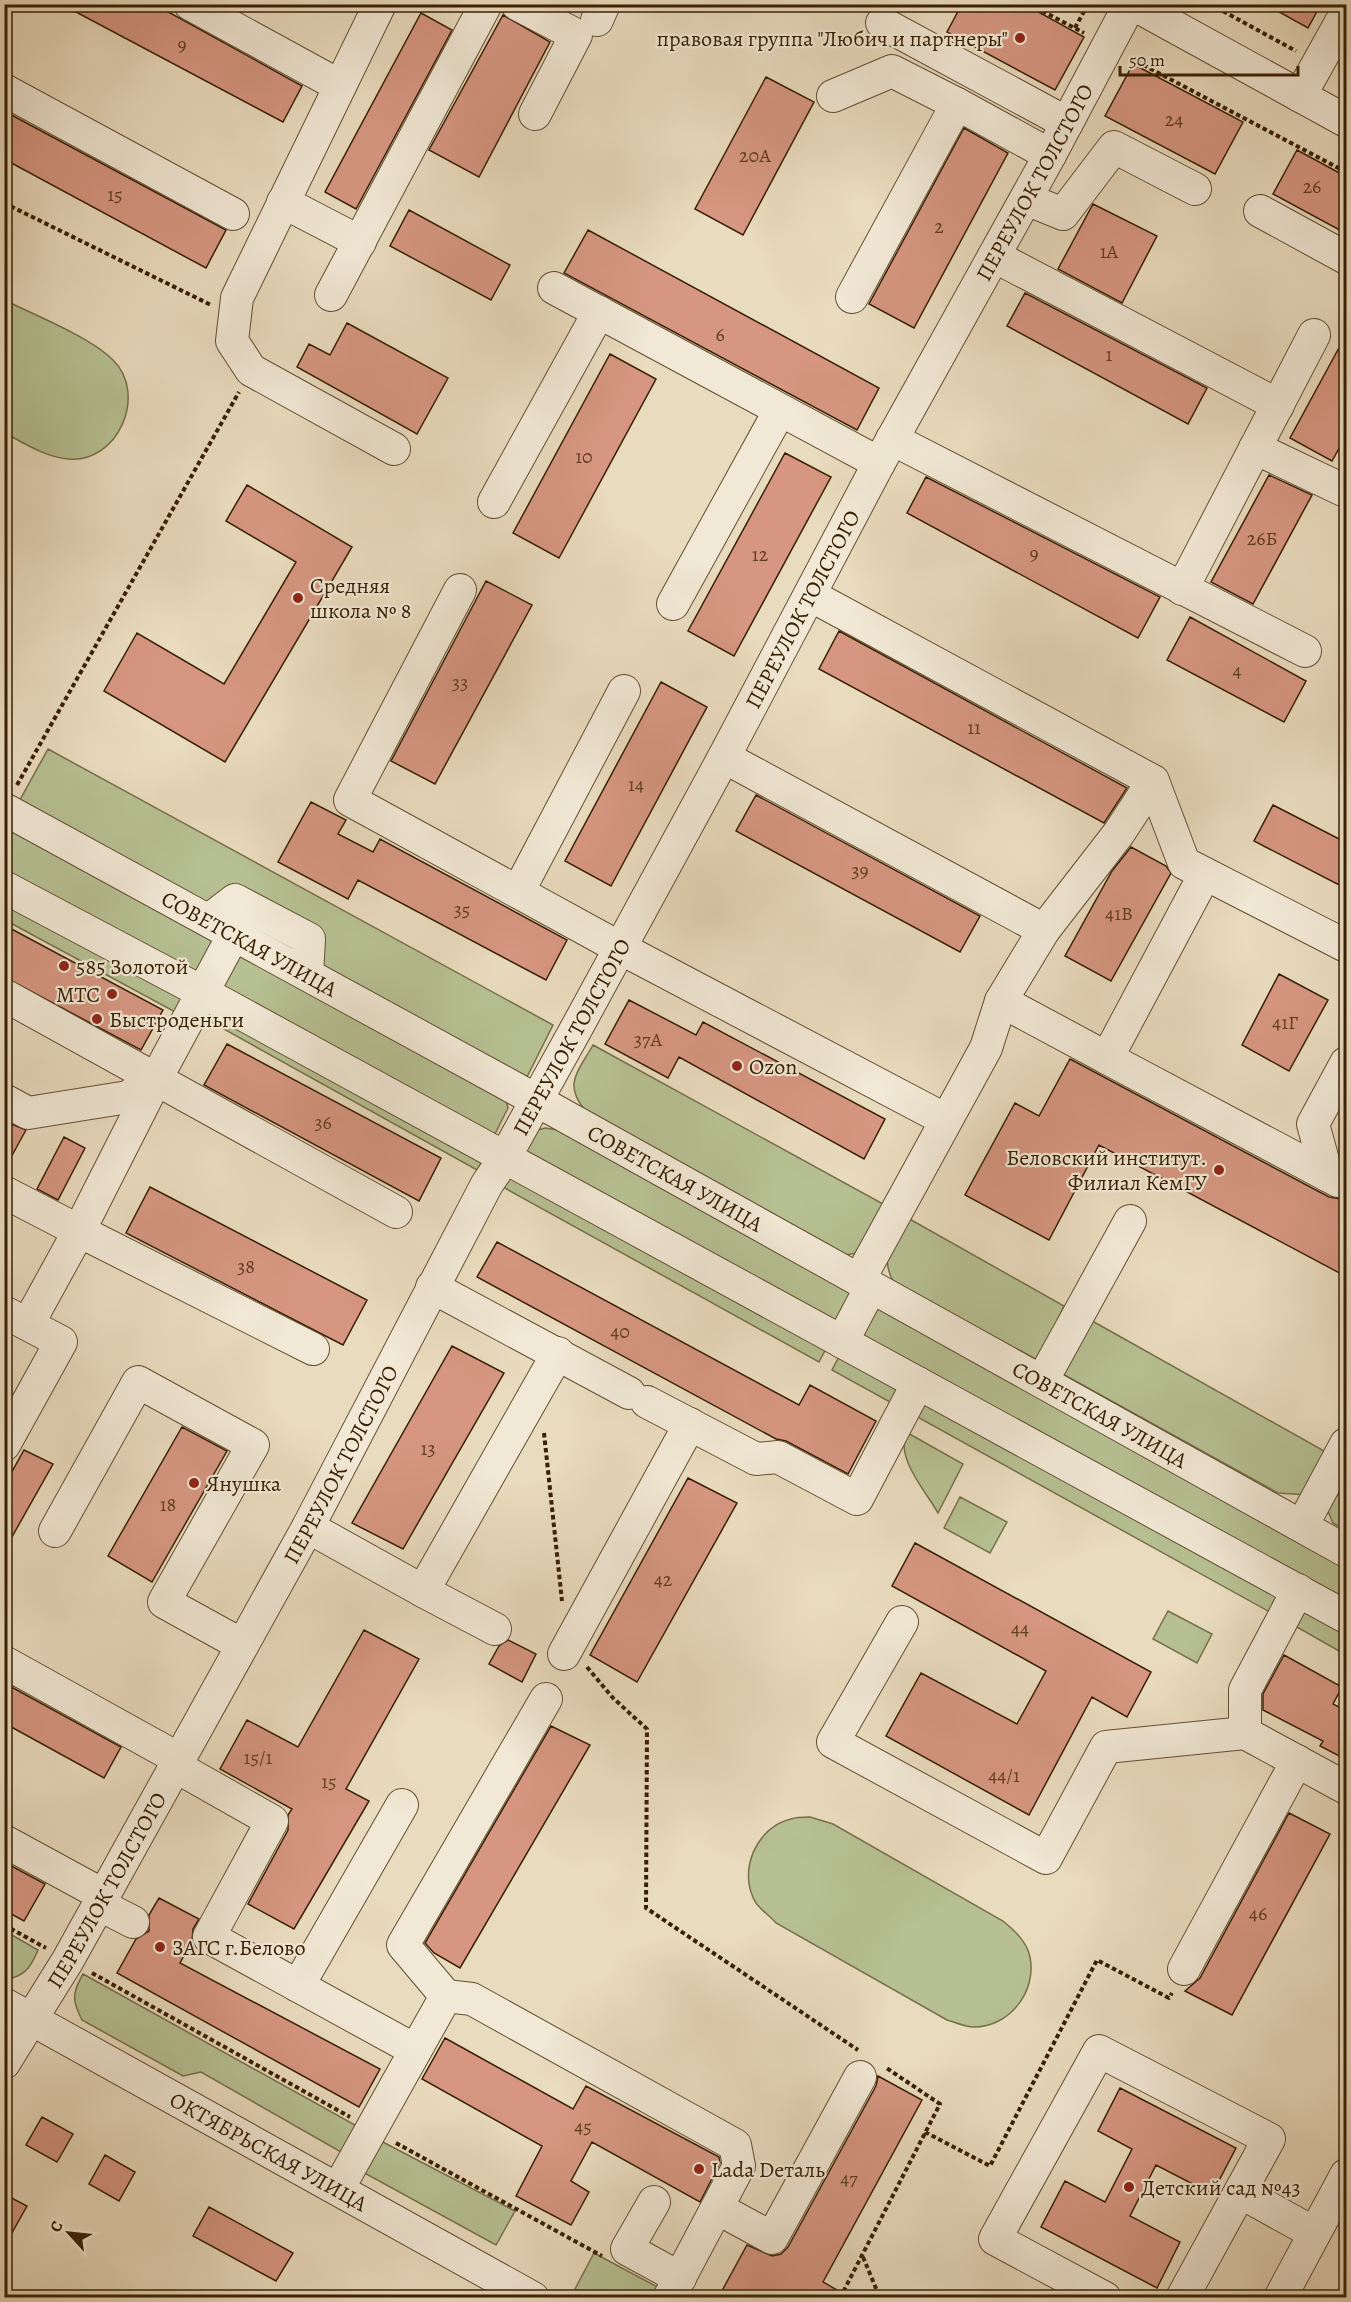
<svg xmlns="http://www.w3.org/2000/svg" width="1351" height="2302" viewBox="0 0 1351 2302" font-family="Alegreya,serif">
<rect width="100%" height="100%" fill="#e9dbbe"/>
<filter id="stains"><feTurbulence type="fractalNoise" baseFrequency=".00333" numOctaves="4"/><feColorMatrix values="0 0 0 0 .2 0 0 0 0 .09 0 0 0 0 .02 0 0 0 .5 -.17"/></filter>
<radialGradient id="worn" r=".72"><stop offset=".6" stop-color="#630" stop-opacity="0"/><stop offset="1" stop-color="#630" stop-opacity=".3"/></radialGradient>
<!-- green -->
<path fill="#b6c092" stroke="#77704a" stroke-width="1.5" d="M4,300C35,315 90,337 113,360C148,394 118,464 68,459C45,457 24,443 5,433Z
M48,749L553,1025L528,1075L518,1081L309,967L317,937L205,910L16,807Z
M4,820L213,934L215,946L202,972L191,975L5,876Z
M4,900L185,998L177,1013L5,920Z
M244,954L505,1097L508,1108L494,1136L222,994C223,973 223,961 244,954Z
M212,1004L485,1156L477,1170L204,1018Z
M593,1045L894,1210L865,1251L847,1255L585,1110C563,1084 578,1072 593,1045Z
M545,1128L558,1130L1346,1563V1606L521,1156L534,1131Z
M515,1177L829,1343L819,1362L503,1187L508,1179Z
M906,1217L1064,1306L1039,1361L893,1281C879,1254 893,1242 906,1217Z
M1087,1318L1333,1456L1308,1495L1278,1493L1059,1372Z
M842,1351L900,1385L899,1407L832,1370Z
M922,1395L1282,1589L1277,1616L912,1414Z
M906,1432L963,1464L938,1513C925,1490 896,1459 906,1432Z
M1346,1465V1530L1333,1523L1327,1509Z
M960,1497L1007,1522L990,1553L944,1528Z
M1296,1608L1346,1625V1655L1288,1622Z
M1168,1611L1212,1634L1197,1663L1153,1639Z
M810,1817L833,1824L1003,1921C1015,1931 1027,1942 1030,1957C1037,1992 1009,2027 974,2027C965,2027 955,2022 947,2020L776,1923C770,1916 761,1910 756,1903C737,1872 756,1827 791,1819C796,1817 804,1817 810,1817Z
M5,1931L38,1950C32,1964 27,1974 12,1978L5,1974Z
M83,1974L364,2130L348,2156L201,2072L183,2076L82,2020C72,2001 72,1993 83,1974Z
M377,2139L515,2211L496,2245L359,2170Z
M594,2253L676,2297H591L575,2289Z"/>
<!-- building -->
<path fill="#d69681" stroke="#382003" stroke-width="1.5" d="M61,4H154L302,86L283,122Z
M962,4H1024L1084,37L1055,90L947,32Z
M1265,4H1321L1308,28Z
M421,13L452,30L356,209L325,192Z
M503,15L550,42L479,177L429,150Z
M1133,64L1243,122L1215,174L1105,116Z
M766,77L814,102L743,235L695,209Z
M4,111L226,230L206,268L4,159Z
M964,128L1008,153L914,328L869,304Z
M1297,150L1347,177V234L1273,194Z
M1093,204L1157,236L1122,303L1058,269Z
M409,210L510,265L491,300L390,246Z
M588,230L879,388L857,430L564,273Z
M1025,293L1207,388L1188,424L1007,326Z
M347,323L448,378L417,434L297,367L309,344L330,355Z
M1347,333V434L1332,461L1290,438Z
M610,354L656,379L559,558L513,533Z
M785,453L831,477L734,656L688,631Z
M1269,475L1312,495L1253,604L1211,582Z
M926,477L1160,597L1138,638L907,513Z
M247,485L352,547L225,762L104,691L137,633L224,684L296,562L226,521Z
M486,581L532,605L435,784L391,761Z
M1190,617L1306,681L1284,722L1167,660Z
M839,631L1127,788L1104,823L819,669Z
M661,682L707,707L611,886L565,861Z
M756,795L980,916L960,952L736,831Z
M311,802L346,820L338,834L373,852L380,839L567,940L546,980L358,880L348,899L278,862Z
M1273,805L1347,843V889L1254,841Z
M1131,847L1166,866L1171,873L1111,981L1065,956L1112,871Z
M4,925L163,1010L141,1050L4,977Z
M1279,974L1328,1000L1289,1071L1242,1045Z
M629,1000L696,1035L703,1022L885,1119L864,1159L679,1057L668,1078L605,1044Z
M227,1044L441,1158L419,1201L204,1085Z
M1070,1059L1329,1197L1347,1200V1277L1099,1145L1049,1240L965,1195L1015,1103L1039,1116Z
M4,1121L26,1130L4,1170Z
M64,1137L85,1148L58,1200L37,1189Z
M150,1187L367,1300L343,1345L126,1233Z
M497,1242L799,1405L810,1385L876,1421L848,1474L786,1441L776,1439L477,1277Z
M452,1346L504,1373L403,1549L352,1523Z
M182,1427L227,1451L152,1582L108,1556Z
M24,1450L53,1464L4,1551V1486Z
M688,1478L737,1503L637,1682L590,1655Z
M915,1543L1151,1672L1127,1717L1092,1697L1029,1815L886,1736L921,1673L1017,1724L1046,1671L892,1586Z
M364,1630L419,1659L346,1789L369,1801L294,1929L248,1904L288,1830V1815L292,1809L220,1769L247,1720L298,1747Z
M508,1640L536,1654L522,1682L489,1664L499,1646Z
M1284,1655L1342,1687L1333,1704L1347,1711V1760L1320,1746L1323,1741L1263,1710V1694Z
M4,1683L121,1747L104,1778L4,1723Z
M551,1726L590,1745L460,1968L434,1953L425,1943Z
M1289,1813L1330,1834L1232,2015L1185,1991L1200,1978Z
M4,1862L45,1884L24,1921L4,1910Z
M159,1898L199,1919L193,1929L192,1941L180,1963L380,2069L359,2107L117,1973L136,1939L149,1931V1915Z
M445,2038L573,2109L586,2086L719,2157L720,2163L700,2202L592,2142L571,2181L589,2192L571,2225L516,2196L542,2146L422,2079Z
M878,2076L922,2100L823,2282L851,2298H718L747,2245L772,2256L781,2254L788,2247L876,2086Z
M1120,2088L1236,2148L1212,2194L1156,2165L1130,2216L1180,2242L1157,2288L1041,2227L1065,2181L1105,2202L1132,2149L1098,2131Z
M42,2117L73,2134L57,2162L26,2145Z
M105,2155L135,2172L119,2201L89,2184Z
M4,2194L27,2206L4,2247Z
M209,2207L293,2253L276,2281L193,2236Z"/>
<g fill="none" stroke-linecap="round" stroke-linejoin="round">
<defs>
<g id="minor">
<path d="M190,4L340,86"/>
<path d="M380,4L237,298L232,341L251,370L394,449"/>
<path d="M517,4L576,35L535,114"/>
<path d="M1133,4L1346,121"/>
<path d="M597,20L604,4"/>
<path d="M882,23L1067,123"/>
<path d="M4,90L233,214"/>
<path d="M833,96L892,71L957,104"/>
<path d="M1300,96L1346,13"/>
<path d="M1026,199L1063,214L1114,147L1195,189"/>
<path d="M283,202L360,242"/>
<path d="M1260,211L1346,258"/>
<path d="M994,256L1278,405"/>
<path d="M554,288L879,463"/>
<path d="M331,295L486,4"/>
<path d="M852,297L957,104L1050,155"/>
<path d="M892,439L1305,651"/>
<path d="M1255,448L1343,490L1346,485"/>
<path d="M494,502L599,312"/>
<path d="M1182,589L1314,335"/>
<path d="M460,590L350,800L620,948L946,1120"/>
<path d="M810,595L1153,781L1184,863L1346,946"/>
<path d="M673,604L780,410"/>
<path d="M724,757L1044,930"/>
<path id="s1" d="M4,809L507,1084L1346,1551"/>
<path d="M4,887L202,992L1346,1617"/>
<path d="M518,892L624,691"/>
<path d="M209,920L235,900L309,939L307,974"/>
<path d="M234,934L157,1077L79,1231L313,1349"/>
<path d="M4,995L396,1212"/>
<path d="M1001,1001L1107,1058L1205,874"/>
<path d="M1107,1058L1327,1175"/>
<path d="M4,1100L28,1113L128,1097L157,1077"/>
<path d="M1338,1181L1327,1175L1313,1124L1346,1063"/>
<path d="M4,1192L79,1231L28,1324"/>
<path d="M859,1280L986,1048L1001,1001L1044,930L1119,833L1153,781"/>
<path d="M432,1287L629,1393"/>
<path d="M4,1312L61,1342L4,1445"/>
<path d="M842,1342L871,1287"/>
<path d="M1042,1381L1130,1221"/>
<path d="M647,1402L756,1459L778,1457L857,1499L918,1383"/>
<path d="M1302,1526L1346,1444"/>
<path d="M308,1527L423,1591L558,1353"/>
<path d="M55,1531L138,1382L253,1445L164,1602L242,1645"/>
<path d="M1298,1590L1245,1690V1733L1346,1788"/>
<path d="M423,1591L495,1629"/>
<path d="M902,1622L833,1742L1046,1858L1106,1747L1245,1733"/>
<path d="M564,1654L690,1424"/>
<path d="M4,1662L179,1759"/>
<path d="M175,1766L272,1821L209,1937L415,2050"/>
<path d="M4,1841L103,1895"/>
<path d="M98,1904L133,1922"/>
<path d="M1184,1969L1297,1761"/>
<path d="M298,1986L402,1805"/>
<path d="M446,1996L472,1999L735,2145L739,2166L669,2298"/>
<path id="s2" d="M4,2004L533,2298"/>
<path id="s3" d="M4,2063L68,1960L308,1527L487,1184L504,1159L576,1029L724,757L879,463L1050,155L1130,4"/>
<path d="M338,2189L446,1996L403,1945L546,1699"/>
<path d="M1240,2192L1314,2233"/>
<path d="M654,2202L627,2249L680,2278"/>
<path d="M717,2208L772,2238L860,2077"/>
<path d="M1105,2298L995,2239L1099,2051L1269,2139L1182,2298"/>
<path d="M1280,2298L1346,2175"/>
</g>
</defs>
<!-- minor casing -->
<use href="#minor" stroke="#644f32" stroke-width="34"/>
<!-- path -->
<path stroke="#382003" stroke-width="4" stroke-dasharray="4.5 3" stroke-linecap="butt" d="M1029,4L1084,33
M1210,4L1296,51
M1075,28L1088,4
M1130,58L1346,172
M4,203L211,305
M17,785L239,392
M544,1433L562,1601
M587,1667L613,1698L647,1729L646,1908L858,2050
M4,1925L46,1948
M92,1973L350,2117
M925,2132L990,2166L1097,1960L1169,1998L1172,1993
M396,2143L602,2256
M863,2257L880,2298
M840,2298L940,2104L885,2067"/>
<!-- minor -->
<use href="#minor" stroke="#f1e8d5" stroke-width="32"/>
</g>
<!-- markers -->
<g fill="#8f2418" stroke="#f1e8d5" stroke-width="2">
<circle cx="1020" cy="38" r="6"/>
<circle cx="298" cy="598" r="6"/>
<circle cx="64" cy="966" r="6"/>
<circle cx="112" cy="994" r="6"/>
<circle cx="97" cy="1019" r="6"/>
<circle cx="737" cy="1066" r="6"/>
<circle cx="1219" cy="1170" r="6"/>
<circle cx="194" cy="1483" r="6"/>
<circle cx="160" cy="1947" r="6"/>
<circle cx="699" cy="2169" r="6"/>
<circle cx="1129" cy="2187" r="6"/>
</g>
<g text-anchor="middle" stroke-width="4.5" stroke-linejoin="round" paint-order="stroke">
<!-- number labels -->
<g font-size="20" fill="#603e22">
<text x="182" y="51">9</text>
<text x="1174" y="126">24</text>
<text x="755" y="162">20А</text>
<text x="1312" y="193">26</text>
<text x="115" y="201">15</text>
<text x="939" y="233">2</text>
<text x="1109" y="258">1А</text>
<text x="720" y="341">6</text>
<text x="1109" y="361">1</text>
<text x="584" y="463">10</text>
<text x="1262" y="545">26Б</text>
<text x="1034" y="560">9</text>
<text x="760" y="561">12</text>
<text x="1237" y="677">4</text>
<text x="460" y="689">33</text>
<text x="974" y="734">11</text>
<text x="636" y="791">14</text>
<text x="860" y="877">39</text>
<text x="462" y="916">35</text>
<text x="1119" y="920">41В</text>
<text x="1285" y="1029">41Г</text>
<text x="648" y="1046">37А</text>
<text x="323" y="1129">36</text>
<text x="246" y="1273">38</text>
<text x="620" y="1338">40</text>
<text x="428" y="1455">13</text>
<text x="168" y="1511">18</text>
<text x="663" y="1586">42</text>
<text x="1020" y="1635">44</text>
<text x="258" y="1764">15/1</text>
<text x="1004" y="1782">44/1</text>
<text x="329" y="1788">15</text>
<text x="1258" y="1920">46</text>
<text x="583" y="2133">45</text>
<text x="849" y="2185">47</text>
</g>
<!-- poi labels -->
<g font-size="22" fill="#382003" stroke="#f1e8d5" text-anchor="start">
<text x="1008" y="46" text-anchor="end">правовая группа "Любич и партнеры"</text>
<text x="310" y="593">Средняя<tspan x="310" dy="25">школа № 8</tspan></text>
<text x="76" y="974">585 Золотой</text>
<text x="100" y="1002" text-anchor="end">МТС</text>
<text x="109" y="1027">Быстроденьги</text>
<text x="749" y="1074">Ozon</text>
<text x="1207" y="1165" text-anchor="end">Беловский институт.<tspan x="1207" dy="25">Филиал КемГУ</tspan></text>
<text x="206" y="1491">Янушка</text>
<text x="172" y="1955">ЗАГС г.Белово</text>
<text x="711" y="2177">Lada Dеталь</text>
<text x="1141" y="2195">Детский сад №43</text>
</g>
<!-- street labels -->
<g font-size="22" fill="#382003" stroke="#f1e8d5">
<text dy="8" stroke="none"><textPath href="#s3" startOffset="2145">ПЕРЕУЛОК ТОЛСТОГО</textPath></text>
<text dy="8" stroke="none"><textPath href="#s3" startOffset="1659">ПЕРЕУЛОК ТОЛСТОГО</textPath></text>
<text dy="8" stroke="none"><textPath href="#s1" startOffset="280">СОВЕТСКАЯ УЛИЦА</textPath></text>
<text dy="8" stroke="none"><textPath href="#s3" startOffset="1173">ПЕРЕУЛОК ТОЛСТОГО</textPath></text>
<text dy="8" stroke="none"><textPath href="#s1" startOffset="766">СОВЕТСКАЯ УЛИЦА</textPath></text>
<text dy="8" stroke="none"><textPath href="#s1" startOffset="1252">СОВЕТСКАЯ УЛИЦА</textPath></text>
<text dy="8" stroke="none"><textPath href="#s3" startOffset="687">ПЕРЕУЛОК ТОЛСТОГО</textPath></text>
<text dy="8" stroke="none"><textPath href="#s3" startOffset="201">ПЕРЕУЛОК ТОЛСТОГО</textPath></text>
<text dy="8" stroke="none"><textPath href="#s2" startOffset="303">ОКТЯБРЬСКАЯ УЛИЦА</textPath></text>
</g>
</g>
<!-- margin -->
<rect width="1351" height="2302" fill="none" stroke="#e9dbbe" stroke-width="24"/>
<rect x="6" y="6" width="1339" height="2290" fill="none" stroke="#382003" stroke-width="3"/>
<rect x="12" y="12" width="1327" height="2278" fill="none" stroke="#382003" stroke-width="1.5"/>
<!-- north arrow -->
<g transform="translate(69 2233) rotate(297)" stroke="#f1e8d5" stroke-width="4.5" paint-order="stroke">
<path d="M0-4.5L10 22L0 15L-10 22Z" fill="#382003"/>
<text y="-9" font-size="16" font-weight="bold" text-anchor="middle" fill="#382003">С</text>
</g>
<!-- scale -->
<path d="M1120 66v9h178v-9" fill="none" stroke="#382003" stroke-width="3"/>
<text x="1129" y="66" font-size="18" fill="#382003" stroke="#f1e8d5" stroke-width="4.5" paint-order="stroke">50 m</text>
<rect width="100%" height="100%" filter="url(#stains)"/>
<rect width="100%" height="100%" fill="url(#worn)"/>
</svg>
